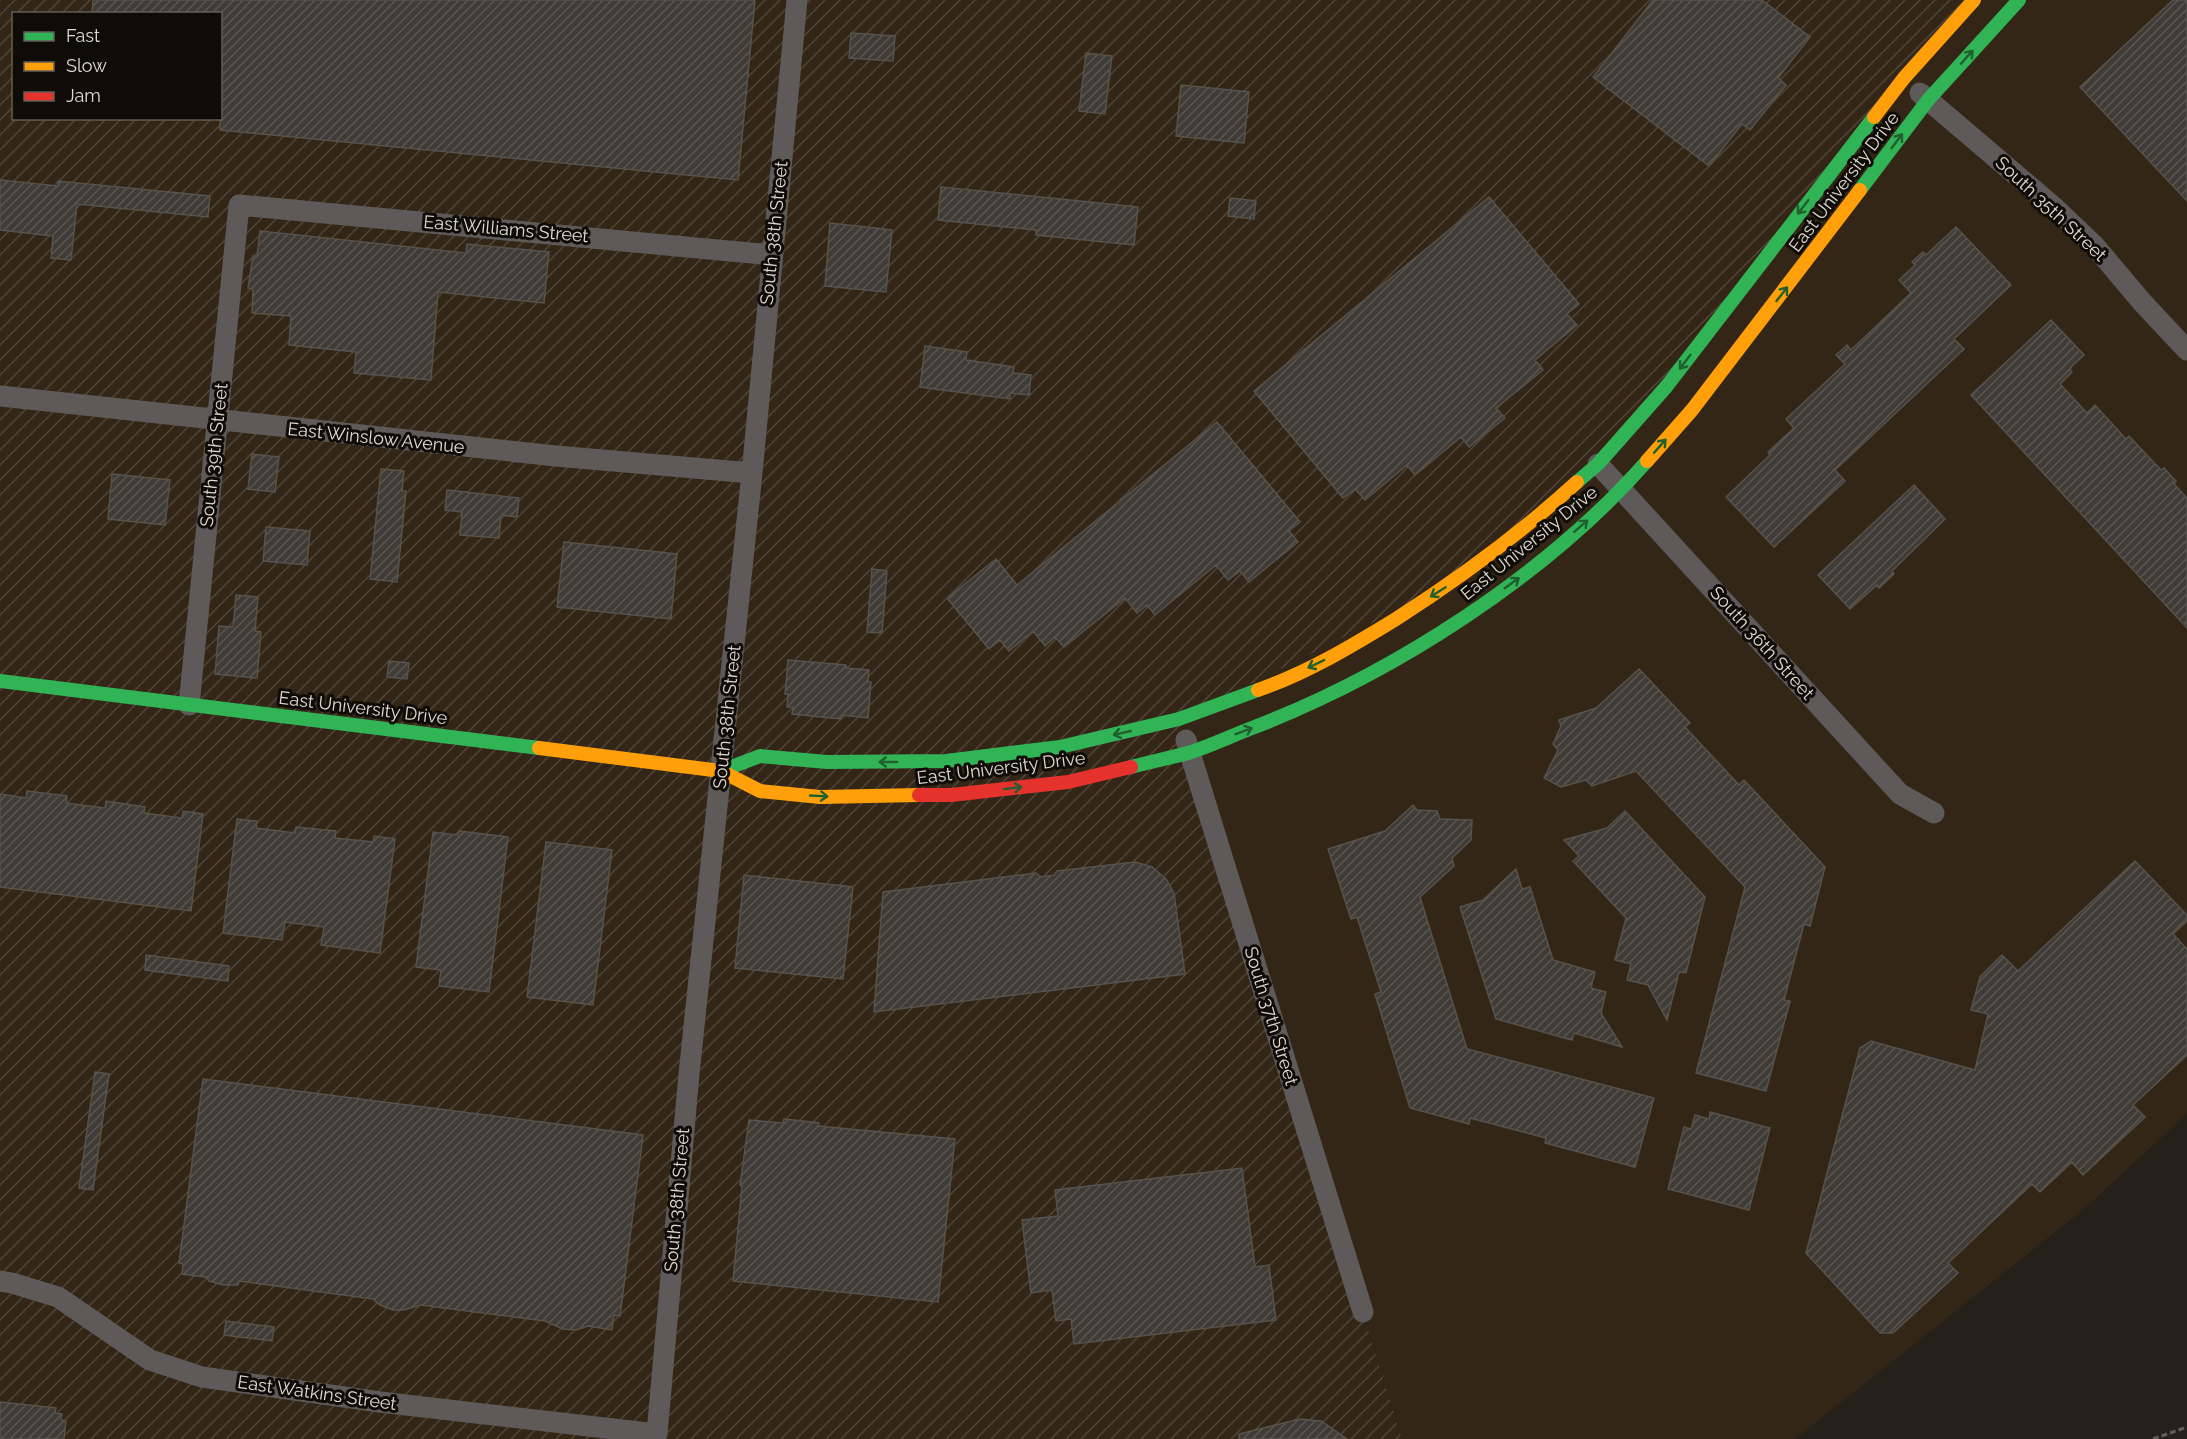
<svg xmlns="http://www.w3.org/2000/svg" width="2187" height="1439" viewBox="0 0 2187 1439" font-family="Raleway,sans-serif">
<defs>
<pattern id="industrial-furrows" width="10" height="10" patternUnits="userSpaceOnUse" patternTransform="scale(1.5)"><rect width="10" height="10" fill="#332617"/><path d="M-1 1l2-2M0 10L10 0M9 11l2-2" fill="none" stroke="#504538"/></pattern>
<pattern id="building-hatch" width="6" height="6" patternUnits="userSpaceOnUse" patternTransform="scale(1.5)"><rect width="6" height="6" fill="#3f3b36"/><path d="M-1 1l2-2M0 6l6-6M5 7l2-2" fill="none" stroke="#5a5752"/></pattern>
</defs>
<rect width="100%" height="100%" fill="#25201a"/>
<!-- built -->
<path fill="#332617" d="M1974,0H2187V1114L2083,1210L1795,1439H1402L1179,719Z"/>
<!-- industrial -->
<path fill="url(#industrial-furrows)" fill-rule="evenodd" d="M0,0H1974L1666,387L1454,582L1179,720L1402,1439H0ZM14,14H220V118H14Z"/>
<!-- building -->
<path fill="url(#building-hatch)" stroke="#56524c" stroke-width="1.5" d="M93,0H755L738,180L220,130V14H92Z
M1653,0H1762L1810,37L1778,78L1786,85L1750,130L1742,124L1709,166L1593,77Z
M2173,0H2187V201L2080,87Z
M851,33L895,36L893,61L849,58Z
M1086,53L1112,56L1105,114L1079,111Z
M1181,85L1249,92L1244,143L1176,136Z
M0,180L58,186V181L210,196L208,217L77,204L71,260L51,258L53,236L0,230Z
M941,187L1138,207L1134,245L1036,235V230L938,220Z
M1489,197L1579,304L1567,314L1577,325L1535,360L1543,370L1496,408L1505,418L1469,447L1461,437L1415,475L1407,465L1365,500L1355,489L1343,498L1254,391Z
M1230,198L1256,201L1254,219L1228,216Z
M830,223L892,230L886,292L825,286Z
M1956,227L2011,285L1954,339L1964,349L1835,470L1845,481L1774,547L1726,497L1770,455L1768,452L1794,428L1786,419L1845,364L1836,355L1847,345L1851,350L1911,293L1899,280L1915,265L1912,262L1923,252L1926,255Z
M260,231L466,253L467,244L549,252L544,303L438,292L431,380L354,373L356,352L289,345L291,316L252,313L253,289L248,288L253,256H257Z
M2051,320L2084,355L2072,366L2070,370L2072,372L2060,384L2087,413L2095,405L2126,439L2129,436L2161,470L2164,468L2176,481L2174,484L2187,498V628L1971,395Z
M925,346L967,352L966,360L1014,367L1013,373L1031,375L1029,395L1010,393V399L920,387Z
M1217,422L1300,522L1289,531L1298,542L1249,582L1240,571L1228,580L1216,565L1155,615L1147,605L1137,613L1125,598L1064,647L1055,637L1045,646L1033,631L1009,651L1000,640L989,649L947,598L996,559L1017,585Z
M252,454L279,457L275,492L248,489Z
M381,469L404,471L402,491H406L397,582L370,579Z
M112,474L170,480L165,525L108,519Z
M1914,485L1945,519L1892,571L1894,574L1879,588L1877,585L1850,609L1818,575Z
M447,490L519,498L517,517L501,515L499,538L460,535L462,512L445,510Z
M266,527L310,531L307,565L263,561Z
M564,542L677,554L671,619L557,607Z
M872,569L887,571L882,633L867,632Z
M236,595L258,597L255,631L261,632L257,678L215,674L219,626L233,627Z
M788,660L846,665V668L869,670L868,682H871L868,718L842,715L841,719L792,714L793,707H787L788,694H785Z
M389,661L409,663L407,679L387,677Z
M1639,669L1690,723L1685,727L1739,785L1744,780L1825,867L1810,926L1804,924L1784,1000L1790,1001L1766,1091L1696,1073L1745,887L1636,771L1592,786L1586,780L1561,787L1544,778L1558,750L1553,744L1561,726L1559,720L1596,708Z
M27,791L67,796L66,803L105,808L106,801L145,807L144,813L182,818L183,811L203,814L191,911L0,887V794L26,798Z
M1413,805L1417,810L1437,811L1440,819L1472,820L1471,840L1452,858L1454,866L1420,897L1467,1049L1654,1098L1635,1167L1545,1143L1546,1138L1470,1118L1469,1124L1410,1108L1375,994L1381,992L1357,917L1351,919L1328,849L1385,831Z
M1625,811L1705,897L1686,973L1679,972L1667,1020L1648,985L1627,980L1631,964L1615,960L1626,918L1573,861L1579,856L1564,840L1607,828Z
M237,819L257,821L256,828L295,833L296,827L336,831L335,838L373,842L374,836L395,839L380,953L321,945L324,927L285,922L282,940L223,933Z
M459,831L508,837L489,992L439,986L441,970L416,967L433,832L458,835Z
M546,842L612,850L593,1005L527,997Z
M2135,861L2187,915V921L2173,934L2187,949V1055L2133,1105L2145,1117L2083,1175L2072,1162L2040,1192L2032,1184L1948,1263L1958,1273L1893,1333H1880L1806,1253L1860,1048L1871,1041L1975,1070L1988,1014L1971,1010L1980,977L2002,955L2018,971Z
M1135,862L1152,867L1166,879L1174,893L1185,974L874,1012L883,892L1036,873L1041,877L1054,875L1057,871Z
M1516,869L1522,889L1530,887L1553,960L1595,972L1591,988L1606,992L1601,1013L1622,1047L1574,1033L1572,1040L1496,1019L1460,907L1483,900Z
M744,875L853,887L843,979L735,968Z
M146,955L229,966L228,981L145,970Z
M95,1072L109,1074L93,1190L79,1188Z
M203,1079L643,1135L620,1316L614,1315L612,1330L588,1326L576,1330L563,1329L545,1321L421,1305L404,1310H393L380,1305L373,1299L239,1281L238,1285H223L209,1281L206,1277L182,1274L183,1264L179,1263Z
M1710,1112L1770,1128L1749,1210L1668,1189L1684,1127L1691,1129L1695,1115L1709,1119Z
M784,1119L819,1123L818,1126L955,1139L938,1302L733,1281L742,1186L740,1185L749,1120L783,1123Z
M1242,1168L1255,1267L1269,1265L1276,1320L1074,1344L1071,1319L1056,1321L1052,1290L1031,1293L1022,1220L1058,1216L1055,1190Z
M226,1321L274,1327L272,1341L224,1335Z
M0,1402L56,1408L55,1413L62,1414L61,1420L66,1421L64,1439H0Z
M1300,1419L1321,1421L1347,1439H1239V1434Z"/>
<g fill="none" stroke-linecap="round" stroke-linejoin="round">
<!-- path -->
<path stroke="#615e5c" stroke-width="3" stroke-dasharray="6 3" stroke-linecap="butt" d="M2153,1439L2187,1427"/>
<!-- street -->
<path stroke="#5d5a59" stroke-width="21" d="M1920,93L2055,208L2094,245L2142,302L2187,350
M0,396L556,456L752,473
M1598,464L1900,794L1934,813
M189,705L239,205L772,255
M1186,740L1363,1312
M0,1281L12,1283L58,1297L150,1360L202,1377L380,1402L657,1434L689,1074L752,473L797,0"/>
<!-- fast -->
<path stroke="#30b455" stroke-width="14" d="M1860,190L1928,100L2019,0
M1577,482L1598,464L1666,387L1874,117
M0,681L539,748
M1131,767C1150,762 1169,758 1188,753C1210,746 1231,736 1252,728C1393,674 1547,575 1647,461
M721,771L760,756L827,762L946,761L1060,747L1179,719L1258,690"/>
<!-- slow -->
<path stroke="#ff9f0a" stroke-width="14" d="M1874,117L1904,78L1974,0
M1647,461L1692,410L1860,190
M1258,690C1307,673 1352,646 1396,619C1460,578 1520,534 1577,482
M539,748L721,771L760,791L820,797L919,795"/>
<!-- jam -->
<path stroke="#e5322d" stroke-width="14" d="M919,795H951L1068,782L1131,767"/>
</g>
<!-- one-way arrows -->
<defs><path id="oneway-shaft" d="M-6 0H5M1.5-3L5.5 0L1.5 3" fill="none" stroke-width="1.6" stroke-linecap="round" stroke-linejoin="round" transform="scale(1.5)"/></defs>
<g stroke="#20602e">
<use href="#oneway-shaft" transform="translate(1967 57) rotate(-48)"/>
<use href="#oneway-shaft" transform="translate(1897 141) rotate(-53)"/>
<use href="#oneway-shaft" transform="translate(1803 207) rotate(128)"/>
<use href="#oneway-shaft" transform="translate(1782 294) rotate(-52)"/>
<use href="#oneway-shaft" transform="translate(1685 362) rotate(127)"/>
<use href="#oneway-shaft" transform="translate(1660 446) rotate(-49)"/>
<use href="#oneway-shaft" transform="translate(1581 526) rotate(-41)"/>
<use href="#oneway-shaft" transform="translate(1512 583) rotate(-36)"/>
<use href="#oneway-shaft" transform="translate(1438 592) rotate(148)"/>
<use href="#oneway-shaft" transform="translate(1316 664) rotate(154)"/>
<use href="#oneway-shaft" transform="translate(1244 731) rotate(-21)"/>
<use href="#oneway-shaft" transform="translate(1122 733) rotate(167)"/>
<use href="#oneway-shaft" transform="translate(888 762) rotate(180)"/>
<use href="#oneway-shaft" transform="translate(1013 788) rotate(-7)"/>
<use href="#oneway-shaft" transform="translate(819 796) rotate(3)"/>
</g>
<g text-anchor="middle" stroke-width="6" stroke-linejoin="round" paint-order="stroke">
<!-- street labels -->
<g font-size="18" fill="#e0d9d2" stroke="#0f0b07">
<text transform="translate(1844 182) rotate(-53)" y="6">East University Drive</text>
<text transform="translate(2051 209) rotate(43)" y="6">South 35th Street</text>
<text transform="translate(506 229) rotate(5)" y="6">East Williams Street</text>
<text transform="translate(774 233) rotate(-84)" y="6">South 38th Street</text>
<text transform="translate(376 438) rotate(6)" y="6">East Winslow Avenue</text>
<text transform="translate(214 455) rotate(-84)" y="6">South 39th Street</text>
<text transform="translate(1529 543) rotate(-39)" y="6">East University Drive</text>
<text transform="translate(1762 643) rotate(48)" y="6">South 36th Street</text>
<text transform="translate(363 708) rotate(7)" y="6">East University Drive</text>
<text transform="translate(727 717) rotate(-84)" y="6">South 38th Street</text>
<text transform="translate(1001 768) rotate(-7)" y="6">East University Drive</text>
<text transform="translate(1271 1016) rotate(73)" y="6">South 37th Street</text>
<text transform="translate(677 1200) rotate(-85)" y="6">South 38th Street</text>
<text transform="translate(317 1393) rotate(8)" y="6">East Watkins Street</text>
</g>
</g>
<!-- legend -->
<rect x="12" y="12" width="210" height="108" fill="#0f0b07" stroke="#635d58" stroke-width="1.5"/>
<rect x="24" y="32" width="30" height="9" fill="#30b455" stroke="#635d58" stroke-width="1.5"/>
<text x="66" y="42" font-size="18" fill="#e0d9d2">Fast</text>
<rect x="24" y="62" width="30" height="9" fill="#ff9f0a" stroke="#635d58" stroke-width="1.5"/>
<text x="66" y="72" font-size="18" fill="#e0d9d2">Slow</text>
<rect x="24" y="92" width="30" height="9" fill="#e5322d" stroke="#635d58" stroke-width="1.5"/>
<text x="66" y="102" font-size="18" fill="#e0d9d2">Jam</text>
</svg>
